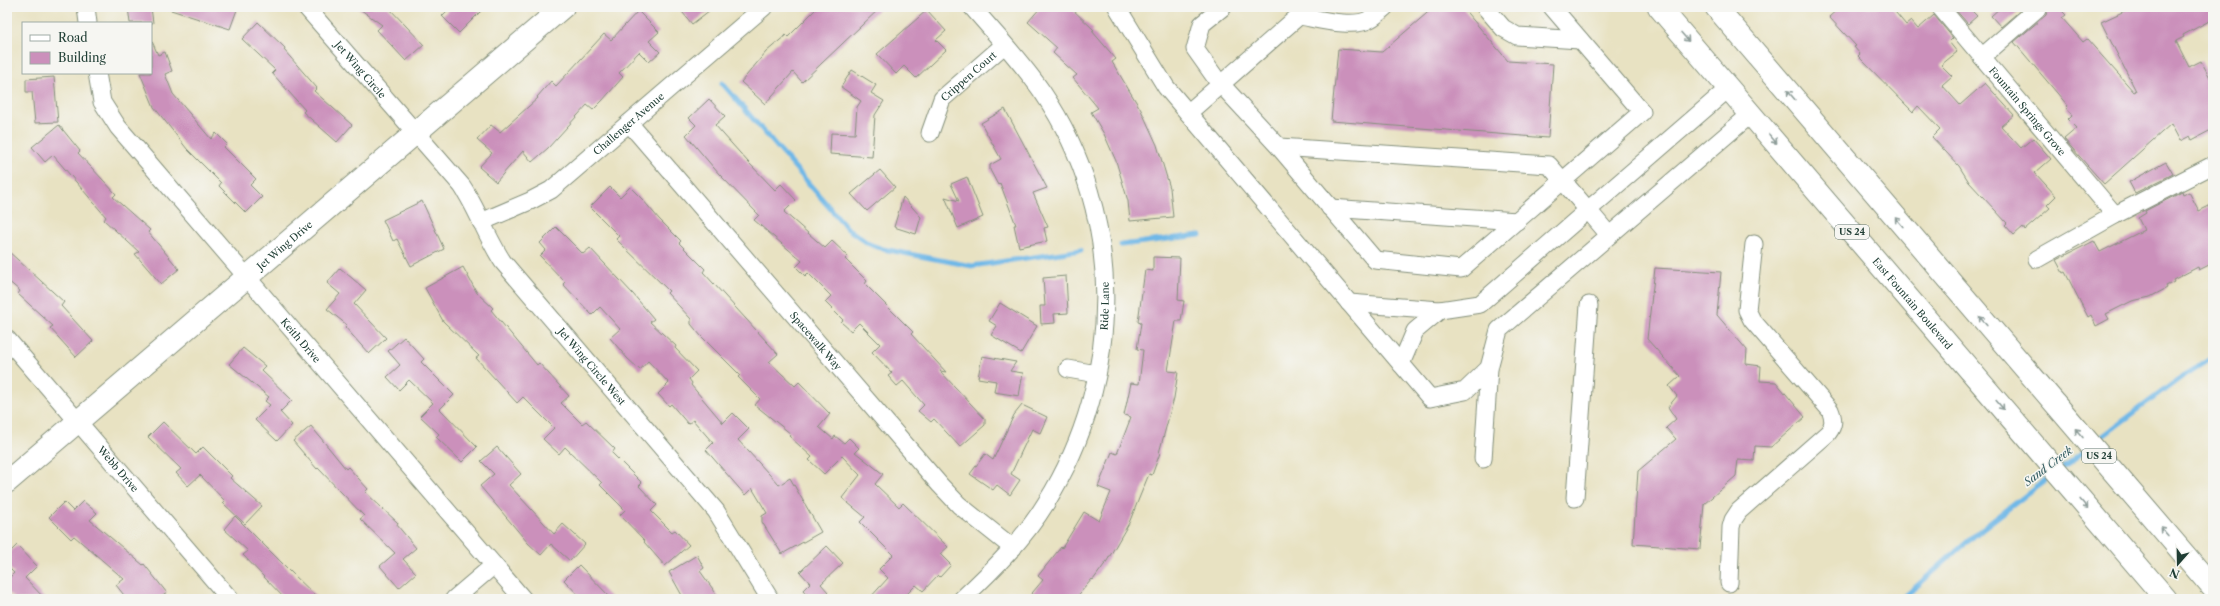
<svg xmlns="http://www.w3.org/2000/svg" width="2220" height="606" viewBox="0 0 2220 606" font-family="'Libre Caslon Text',serif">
<rect width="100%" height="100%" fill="#f6f6f2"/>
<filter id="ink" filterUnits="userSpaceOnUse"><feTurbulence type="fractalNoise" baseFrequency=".025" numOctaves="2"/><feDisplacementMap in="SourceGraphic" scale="8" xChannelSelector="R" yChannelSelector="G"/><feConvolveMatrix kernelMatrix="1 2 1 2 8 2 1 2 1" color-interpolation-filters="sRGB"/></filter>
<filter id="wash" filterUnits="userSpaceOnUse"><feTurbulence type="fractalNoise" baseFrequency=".012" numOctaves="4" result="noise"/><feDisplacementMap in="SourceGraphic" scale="16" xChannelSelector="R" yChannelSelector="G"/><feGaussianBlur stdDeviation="0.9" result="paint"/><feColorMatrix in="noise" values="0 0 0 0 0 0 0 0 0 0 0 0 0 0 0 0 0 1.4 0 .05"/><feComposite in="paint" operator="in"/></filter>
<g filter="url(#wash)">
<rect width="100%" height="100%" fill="#e8e2c2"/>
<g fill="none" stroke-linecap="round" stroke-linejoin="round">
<!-- stream -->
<path stroke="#70b8e7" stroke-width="5" d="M722,83L848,229L869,244L883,249L972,266L1081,250
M1121,245L1200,235
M2095,442L2179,379L2213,357
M2060,469L2087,449
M1902,599L1982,529L2052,475"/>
</g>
<g id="blocks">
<!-- building -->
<path fill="#cb90bb" d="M128,7H151L153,23H130Z
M172,7H238L230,29L171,10Z
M357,7H388L424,45L406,61L377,30L382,25Z
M451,7H485L459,33L442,16Z
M678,7H714L692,24Z
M818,7H881L802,82L793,72L765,104L741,82L766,52L786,35L788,37Z
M1041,7H1070L1094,30L1092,31L1116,59L1112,62L1141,110L1157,145L1170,188L1173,217L1130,221L1128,201L1116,161L1104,134L1091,112L1098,108L1073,78L1077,75L1053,53L1057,48L1028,22Z
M1434,7H1462L1508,61L1553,64L1548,138L1331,121L1338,49L1382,52Z
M1840,7H1891L1906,25L1911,21L1918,29L1934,15L1953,38L1949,42L1957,52L1941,65L1952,76L1942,85L1960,105L1985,83L2014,115L2001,126L2021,148L2033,138L2051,159L2035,173L2056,196L2047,205L2050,208L2025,230L2023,227L2014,235L2005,225L2007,223L1969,182L1959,166L1932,137L1940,129L1918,106L1913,112L1858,56L1860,54L1854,47L1856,46L1829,17Z
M1953,7H1968L1977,16L1968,24Z
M2001,7H2024L2001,27L1991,16Z
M2049,7H2058L2066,15L2062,18L2083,42L2087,39L2134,92L2136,91L2101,22L2133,7H2213V19L2183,35L2184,37L2176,41L2189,67L2201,61L2213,83V129L2192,140L2190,136L2180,141L2171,124L2104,184L2064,139L2077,128L2068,119L2072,115L2066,108L2068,106L2014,42L2046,15Z
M927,10L946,31L936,40L946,50L916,78L904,66L896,74L877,54Z
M638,11L659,32L649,41L660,52L649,62L639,52L619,73L623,77L602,101L593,110L587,105L548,148L532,162L523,151L496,182L479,167L492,153L477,140L491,125L500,132L538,98L537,97L551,81L556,86L604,34L611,40Z
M258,22L285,48L284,50L317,88L314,91L352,125L337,142L303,112L305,110L272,73L275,70L242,39Z
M151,39L158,55L165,52L172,71L165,74L173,94L211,139L216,133L227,144L224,147L256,179L250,185L262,197L246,213L219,186L221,183L187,149L154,107L140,73H151Z
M852,70L876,85L871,93L884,101L875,115L872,157L830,154L831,133L855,134L857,107L861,101L841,87Z
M54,77L58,122L35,123L32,92H26V79Z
M709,99L725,116L715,125L748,162L775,190L781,184L796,200L784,212L825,248L832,241L848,256L845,259L867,281L865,284L913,332L911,334L946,372L940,371L985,419V425L960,447L934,419L931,422L918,411L924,405L903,381L897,386L888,376L892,373L872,352L880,344L859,323L851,331L841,322L843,320L825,302L831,296L808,273L805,276L796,267L802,261L754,220L759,215L719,174L686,135L696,125L689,118Z
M1005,109L1047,188L1033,193L1048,227L1044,228L1047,241L1019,247L1014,225H1016L1000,183L998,185L990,170V165L1001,159L981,123Z
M59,125L80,151L78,153L116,194L113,197L150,230L148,232L179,269L161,284L135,254L139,252L104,220L106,217L53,155L45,162L32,147Z
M2166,162L2173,174L2135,193L2129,182Z
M880,170L895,187L867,211L851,194Z
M967,177L983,217L958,228L945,197L959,201L951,184Z
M610,187L620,197L630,187L643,200L659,219L681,241L679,243L705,269L703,272L778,354L769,362L795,386L799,382L830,414L819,427L833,439L835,436L844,443L849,438L859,448L855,452L883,474L875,484L899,507L903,503L948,547L940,554L951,565L940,577L938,575L923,591L916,585L902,599H869L888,578L879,569L893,555L860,522L865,517L842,498L860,475L842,456L824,474L809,460L812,457L789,436L791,434L755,405L760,399L738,377L740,375L701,336L691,324V319L667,293L669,291L616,239L619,236L590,207Z
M2182,192L2183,195L2189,192L2199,211L2213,204V263L2199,270L2198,267L2173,280L2174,282L2166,286L2167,288L2150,297L2132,301L2106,314L2109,319L2096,326L2091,315L2088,317L2065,272L2063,273L2056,260L2094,241L2100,252L2144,230L2138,218L2146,213L2145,211Z
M903,197L921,217L916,234L894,227Z
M422,201L444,249L411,266L397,239L393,241L383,220Z
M556,227L583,254L590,248L633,294L654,319L650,322L676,346L675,348L697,371L689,379L692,383L691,385L723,423L733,413L749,429L738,440L779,485L790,478L821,532L782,554L762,522V516L767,513L752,488L745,495L706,450L713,443L693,420L688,424L671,404L669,406L658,394L669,383L648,361L640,370L627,358L610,338L620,329L600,307L592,315L563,284L565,282L540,256L546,250L540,243Z
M7,250L64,302L61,306L93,341L76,357L50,328L53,326L18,294L20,291L7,280Z
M1153,257L1180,258L1178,300L1184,301L1181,321H1176L1168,371L1178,372L1174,398L1159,453H1160L1152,475L1149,474L1129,523L1107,561L1093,580L1092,579L1075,599H1027L1043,580L1038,576L1061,547L1062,548L1084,512L1099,521L1111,492L1098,487L1112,452L1117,454L1131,417L1124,415L1131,383L1139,384L1143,350L1137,349L1141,323L1138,322L1145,270L1153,271Z
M463,267L477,293L493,308L491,310L537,365L539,363L569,396L561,403L582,424L586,421L615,449L612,453L642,483L639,486L657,505L651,511L672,532L675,530L689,545L665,566L644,542L645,541L620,515L625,510L600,485L602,483L565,447L559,454L543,439L554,428L523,397L517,403L476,358L479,356L443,321L425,288Z
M340,268L366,290L354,304L386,338L369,354L345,327L347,325L327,309L340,294L327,283Z
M1655,268L1721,272L1717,315L1747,350L1746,364L1761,366L1760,381L1776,382L1805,417L1771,447L1755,446L1754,461L1738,460L1736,476L1704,504L1700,549L1633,544L1638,471L1676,439L1666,428L1676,419L1668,407L1677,396L1669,386L1680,376L1647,339Z
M1066,276L1068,313L1054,314L1055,323L1041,324L1040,306H1045L1043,278Z
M1000,303L1037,326L1021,353L991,335L997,326L989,321Z
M404,337L424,359L421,362L454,395L440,409L477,447L462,462L436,437L439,434L420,416L433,403L409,380L399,390L387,377L400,365L388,351Z
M243,348L265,366L261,370L292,400L280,412L292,425L277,441L255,420L270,405L265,401L269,397L229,364Z
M982,356L1016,362L1010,371L1023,373L1019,396L994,392L996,381L978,378Z
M1022,405L1047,417L1040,433L1032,429L1011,474L1020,480L1010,495L997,485L993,490L970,474L985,454L993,460L1014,415Z
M163,422L196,454L203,447L232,476L230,478L262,506L245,524L223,503L225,501L200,475L188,486L176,473L181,469L148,437Z
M311,426L346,469L348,467L368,489L365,492L398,523L397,525L416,548L403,559L416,573L399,588L380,566L395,553L360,519L364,516L318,468L317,469L293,441Z
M497,447L521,474L509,485L554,534L563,524L585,544L570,561L551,544L541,555L528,543L480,486L494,474L481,461Z
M83,501L97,513L90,520L143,565L144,564L167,593L158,599H127L116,585L124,579L74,536L71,539L49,517L64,502L73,511Z
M235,516L292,573L319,599H285L243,555L248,551L224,529Z
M17,545L37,566L25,578L45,599H15L7,591V580L14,573L7,566V555Z
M827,546L843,563L821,584L828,592L820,599H811L803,590L810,583L800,572Z
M697,555L704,568L700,571L720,599H684L669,572Z
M579,565L612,599H582L564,580Z"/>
</g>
</g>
<g filter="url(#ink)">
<use href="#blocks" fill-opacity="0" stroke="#84907b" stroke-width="1"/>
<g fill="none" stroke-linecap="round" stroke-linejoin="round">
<defs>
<g id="minor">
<path d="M86,7L88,23"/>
<path id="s1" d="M306,7L462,186C478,210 487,238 503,262L716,511L770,599"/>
<path d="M1117,7L1166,87L1430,398L1465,391L1489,368L1499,330L1751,114"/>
<path d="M1223,7L1202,24L1195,49L1217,80L1279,147L1375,260L1461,269L1642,112L1552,7"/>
<path d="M1485,7L1503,28L1517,36L1580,40"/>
<path id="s2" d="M1940,7L2115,215"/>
<path d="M1300,16C1318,19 1354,29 1370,19C1376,16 1380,11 1385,7"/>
<path d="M1982,57L2039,7"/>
<path id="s3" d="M97,73L102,102L118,127L523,599"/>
<path d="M1188,113L1309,7"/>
<path id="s4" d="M629,123L940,485L959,505L1013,548"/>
<path id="s5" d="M930,133L942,99L1004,45"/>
<path d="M1279,147L1549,165L1588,210L1729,88"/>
<path d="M1330,208L1517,221"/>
<path id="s6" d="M481,222L530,201L551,190L764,7"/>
<path d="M2037,259L2115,215L2213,165"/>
<path d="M1349,303L1440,310L1480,304L1588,210L1609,235"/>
<path id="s7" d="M7,339L230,599"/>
<path d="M1401,364L1415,331L1440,310"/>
<path d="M1068,369L1097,374"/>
<path d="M1483,459L1489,368"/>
<path d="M1575,498L1589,305"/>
<path d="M1729,583L1731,527L1733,520L1739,511L1828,433C1834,425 1834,420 1830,410L1752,320L1747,310L1754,244"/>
<path d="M454,599L494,565"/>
<path id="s8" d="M962,599C993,570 1024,539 1046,503C1124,378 1126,216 1043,93C1022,62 996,35 972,7"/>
</g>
<g id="major">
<path id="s9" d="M7,482L563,7"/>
</g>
<g id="highway">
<path id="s10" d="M1659,7L2166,599"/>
<path d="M1716,7L2213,588"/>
</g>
</defs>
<!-- minor casing -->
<use href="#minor" stroke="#84907b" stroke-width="19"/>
<!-- major casing -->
<use href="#major" stroke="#84907b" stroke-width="24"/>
<!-- highway casing -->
<use href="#highway" stroke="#84907b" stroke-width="24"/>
<!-- minor -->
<use href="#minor" stroke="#fff" stroke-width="17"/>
<!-- major -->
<use href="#major" stroke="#fff" stroke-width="22"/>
<!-- highway -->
<use href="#highway" stroke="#fff" stroke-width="22"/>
</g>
<!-- one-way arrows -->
<defs><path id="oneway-shaft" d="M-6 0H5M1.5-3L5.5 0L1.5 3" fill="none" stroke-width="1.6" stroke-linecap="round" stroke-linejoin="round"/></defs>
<g stroke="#8f9e9a">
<use href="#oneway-shaft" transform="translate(1685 37) rotate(49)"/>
<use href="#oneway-shaft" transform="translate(1791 95) rotate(-130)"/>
<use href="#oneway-shaft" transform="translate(1773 139) rotate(49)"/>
<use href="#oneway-shaft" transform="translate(1899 222) rotate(-130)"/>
<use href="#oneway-shaft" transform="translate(1983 321) rotate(-130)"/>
<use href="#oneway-shaft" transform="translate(2000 405) rotate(50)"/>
<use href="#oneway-shaft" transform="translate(2079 433) rotate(-131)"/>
<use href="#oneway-shaft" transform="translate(2084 504) rotate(50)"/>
<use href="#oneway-shaft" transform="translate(2164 531) rotate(-131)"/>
</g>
</g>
<g text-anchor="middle" stroke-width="3" stroke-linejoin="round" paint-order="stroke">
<!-- shield labels -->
<g fill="#f6f6f2" stroke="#60746d" stroke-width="1">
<rect x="1835" y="225" width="34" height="14" rx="3"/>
<rect x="2082" y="449" width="34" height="14" rx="3"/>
</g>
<g font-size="9" font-weight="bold" fill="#1f3d34">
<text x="1852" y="235">US 24</text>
<text x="2099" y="459">US 24</text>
</g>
<!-- street labels -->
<g font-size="10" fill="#1f3d34" stroke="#f6f6f2">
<text dy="4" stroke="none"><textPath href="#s1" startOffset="83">Jet Wing Circle</textPath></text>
<text dy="4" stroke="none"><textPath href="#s5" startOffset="71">Crippen Court</textPath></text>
<text dy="4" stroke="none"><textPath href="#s2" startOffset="136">Fountain Springs Grove</textPath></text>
<text dy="4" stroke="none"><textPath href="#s6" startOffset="179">Challenger Avenue</textPath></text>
<text dy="4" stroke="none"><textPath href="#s9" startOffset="365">Jet Wing Drive</textPath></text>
<text dy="4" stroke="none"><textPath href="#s10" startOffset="390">East Fountain Boulevard</textPath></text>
<text dy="4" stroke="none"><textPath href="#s8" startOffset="336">Ride Lane</textPath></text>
<text dy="4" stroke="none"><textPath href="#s3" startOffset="340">Keith Drive</textPath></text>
<text dy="4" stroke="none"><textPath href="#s4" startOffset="287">Spacewalk Way</textPath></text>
<text dy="4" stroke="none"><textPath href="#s1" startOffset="461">Jet Wing Circle West</textPath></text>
<text dy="4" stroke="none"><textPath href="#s7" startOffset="171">Webb Drive</textPath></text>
</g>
<!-- water labels -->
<g font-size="11" font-style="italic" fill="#335c61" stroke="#f6f6f2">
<text transform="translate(2048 466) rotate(-37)" y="4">Sand Creek</text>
</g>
</g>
<!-- margin -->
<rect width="2220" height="606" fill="none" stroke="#f6f6f2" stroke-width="24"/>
<!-- legend -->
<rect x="22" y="22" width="130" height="52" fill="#f6f6f2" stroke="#a0aca6"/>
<rect x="30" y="35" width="20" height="6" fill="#ffffff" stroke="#a0aca6"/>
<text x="58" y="42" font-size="12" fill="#1f3d34">Road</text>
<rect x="30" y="52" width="20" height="12" fill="#cb90bb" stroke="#a0aca6"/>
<text x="58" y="62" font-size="12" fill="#1f3d34">Building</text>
<!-- north arrow -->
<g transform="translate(2178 564) rotate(200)" stroke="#f6f6f2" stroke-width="3" paint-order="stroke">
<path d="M0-3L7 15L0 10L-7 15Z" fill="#1f3d34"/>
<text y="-6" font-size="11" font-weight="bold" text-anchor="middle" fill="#1f3d34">N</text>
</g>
</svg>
